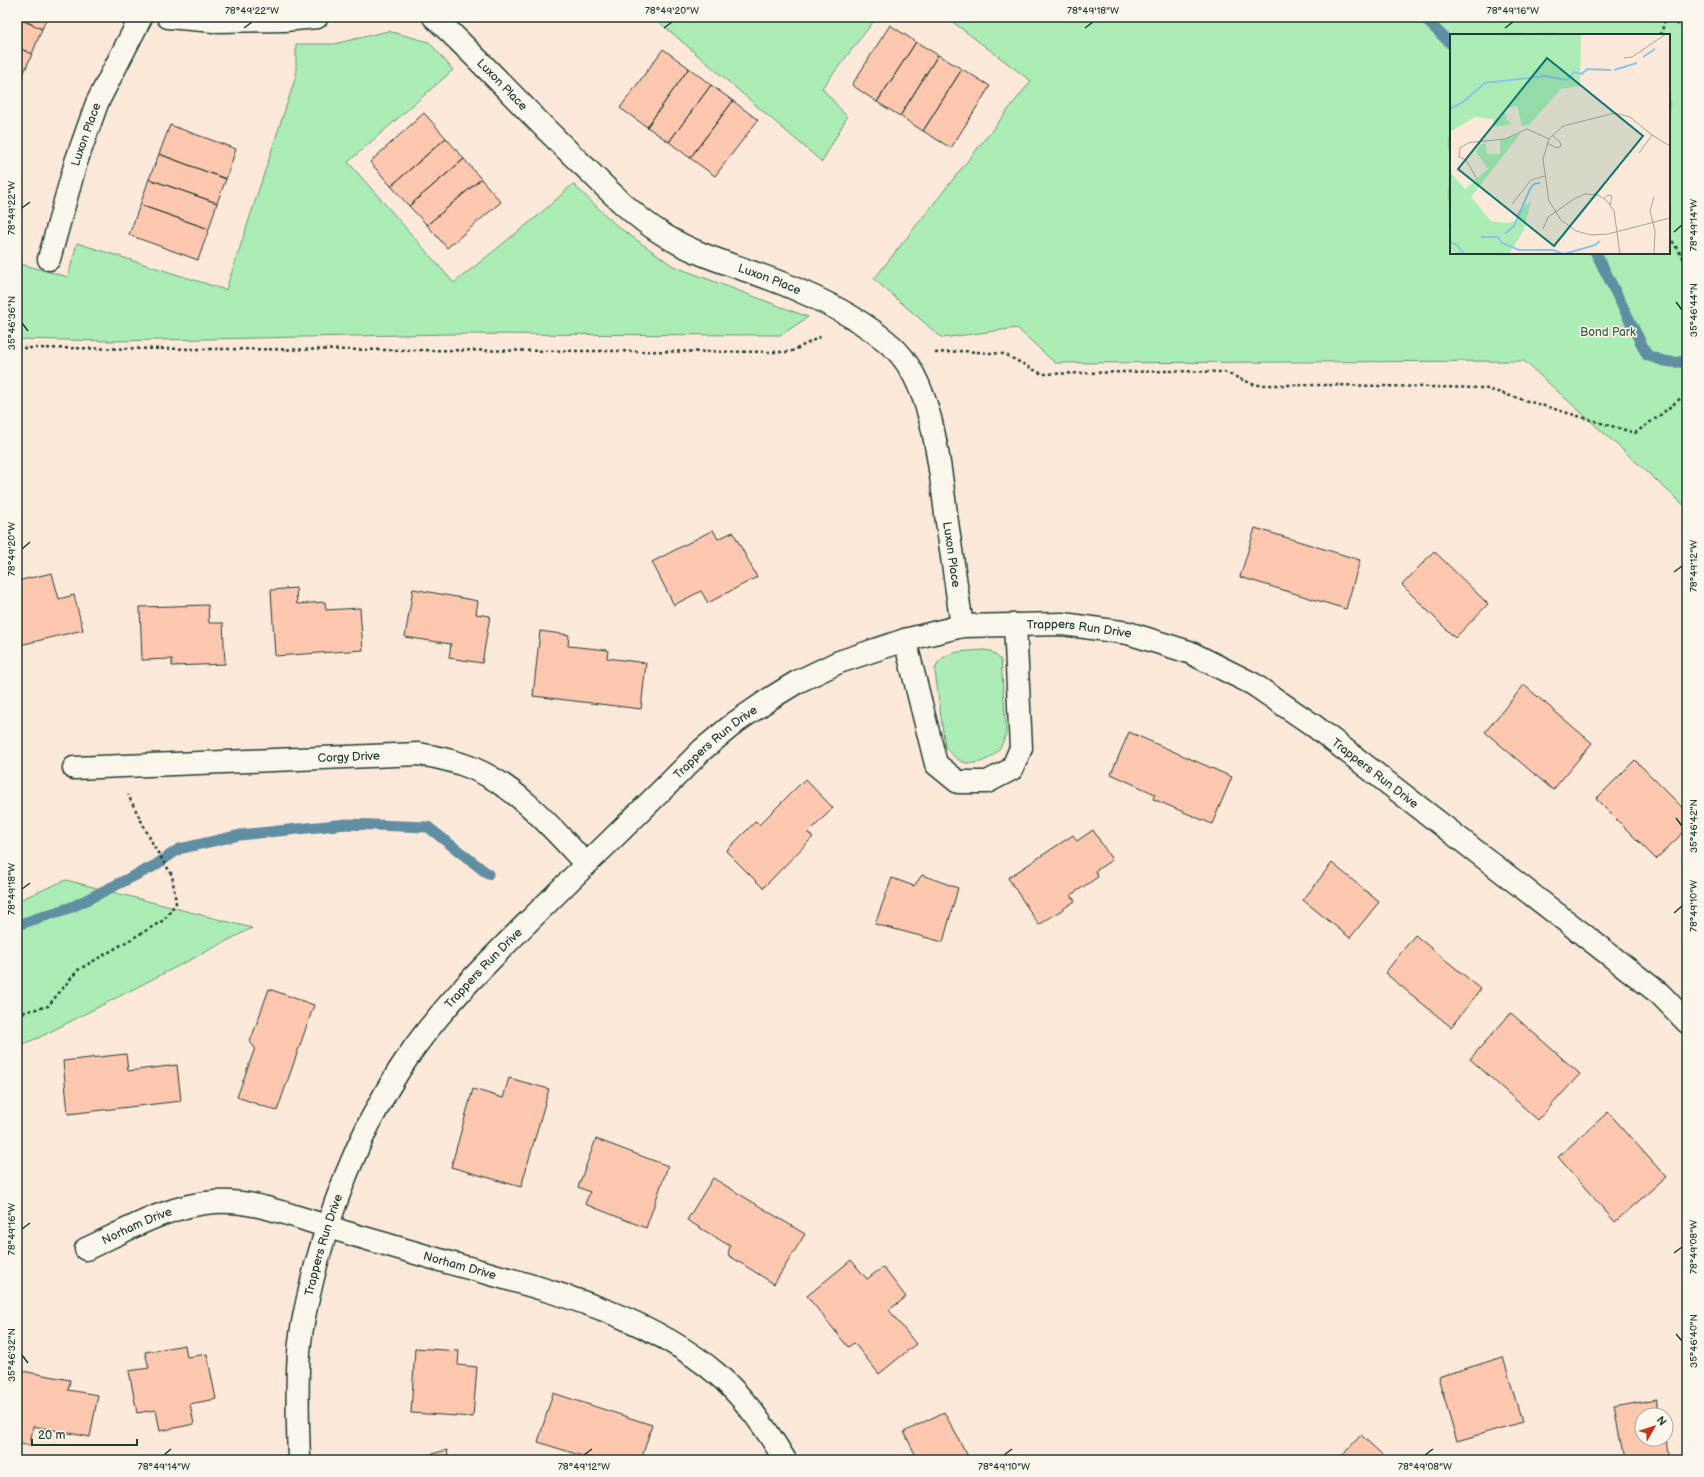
<svg xmlns="http://www.w3.org/2000/svg" width="1704" height="1477" viewBox="0 0 1704 1477" font-family="'Balsamiq Sans',sans-serif">
<rect width="100%" height="100%" fill="#fce9da"/>
<filter id="ink" filterUnits="userSpaceOnUse"><feTurbulence type="fractalNoise" baseFrequency=".025" numOctaves="2"/><feDisplacementMap in="SourceGraphic" scale="8" xChannelSelector="R" yChannelSelector="G"/><feConvolveMatrix kernelMatrix="1 2 1 2 8 2 1 2 1" color-interpolation-filters="sRGB"/></filter>
<g filter="url(#ink)">
<!-- green -->
<path fill="#acedb6" stroke="#669575" fill-rule="evenodd" d="M662,17H877L822,88L847,117L822,162L658,21Z
M946,17H1687V508L1524,361L1055,363L1017,328L942,338L874,279L1031,81ZM1451,35H1669V253H1451Z
M388,31L429,42L453,70L348,162L454,283L540,214L573,184L617,226L673,266L808,317L781,335L450,334L111,341L17,339V263L68,277L77,243L226,290L296,76V44H334Z
M983,650L991,651L1001,660L1006,732C1003,751 987,765 968,763C959,763 950,753 945,747L935,671C939,649 966,652 983,650Z
M66,880L252,928L38,1038L17,1046V901Z"/>
<g fill="none" stroke-linecap="round" stroke-linejoin="round">
<!-- stream -->
<path stroke="#618ea2" stroke-width="11" d="M1423,17L1451,44
M1596,253L1647,355C1661,361 1672,364 1687,361
M17,925L72,907L154,866L179,849L240,835L347,824L428,827L488,874"/>
</g>
<!-- building -->
<path fill="#fec7b0" stroke="#1f3d34" d="M17,17H47L42,29Z
M17,18L42,29L32,54L17,47Z
M890,25L916,42L877,102L852,85Z
M916,42L938,55L900,116L877,102Z
M17,47L32,54L19,84L17,83Z
M663,49L689,68L647,127L620,108Z
M938,55L962,69L923,131L900,116Z
M689,68L711,85L669,142L647,127Z
M962,69L990,86L951,148L923,131Z
M711,85L733,101L690,158L669,142Z
M733,101L758,120L715,176L690,158Z
M424,113L446,138L391,186L370,162Z
M170,125L236,149L226,179L159,154Z
M446,138L464,159L409,206L391,186Z
M159,154L226,179L217,203L149,179Z
M464,159L481,179L427,225L409,206Z
M149,179L217,203L209,229L140,205Z
M481,179L501,202L447,248L427,225Z
M140,205L209,229L198,260L129,235Z
M1255,528L1360,560L1346,609L1240,577Z
M713,530L718,539L733,532L757,577L708,603L701,591L674,605L652,562Z
M1434,551L1488,604L1455,638L1402,585Z
M52,573L59,599L74,595L83,630L20,645L17,631V581Z
M296,588L297,604L325,602L326,610L360,608L363,650L275,656L271,590Z
M413,589L478,601L476,614L490,616L482,663L449,658L451,644L405,637Z
M208,605L209,623H223L225,664L172,666V659L142,660L140,607Z
M540,631L569,635L568,646L608,650L607,658L646,663L641,709L533,696Z
M1524,685L1592,743L1553,790L1485,732Z
M1129,732L1232,777L1212,824L1153,799L1155,794L1111,774Z
M1635,760L1687,812V829L1656,859L1596,799Z
M805,779L833,808L808,833L813,837L763,888L726,851L756,821L759,825Z
M1093,830L1112,860L1095,871L1098,877L1071,895L1075,901L1039,925L1008,878L1073,835L1077,841Z
M1332,863L1379,902L1350,938L1303,900Z
M922,875L958,888L943,942L875,924L892,878L914,886Z
M1415,935L1481,989L1451,1027L1385,973Z
M269,989L314,1005L277,1111L237,1097L255,1048L250,1042Z
M1511,1013L1580,1074L1538,1120L1470,1059Z
M126,1054L128,1071L177,1065L181,1101L68,1114L63,1061Z
M509,1078L549,1089L521,1187L451,1167L473,1089L503,1098Z
M1608,1112L1666,1177L1615,1222L1558,1157Z
M596,1139L668,1166L646,1228L585,1204L590,1192L578,1187Z
M713,1178L805,1234L774,1284L728,1255L730,1246L687,1220Z
M851,1260L867,1279L883,1267L906,1297L889,1310L916,1344L879,1374L854,1343L848,1347L807,1296Z
M185,1345L187,1357L207,1354L216,1399L190,1404L194,1424L160,1431L156,1410L137,1413L129,1371L149,1368L145,1352Z
M415,1348L459,1351L458,1365L477,1367L473,1417L411,1413Z
M1503,1357L1522,1422L1457,1441L1438,1377Z
M17,1370L70,1380L68,1390L98,1395L90,1437L33,1426L30,1446L17,1443Z
M553,1393L652,1425L641,1460H618L609,1457L608,1460H595L538,1442Z
M1658,1399L1661,1415H1642V1439H1665L1668,1460H1623L1613,1407Z
M944,1412L970,1460H918L904,1432Z
M1361,1435L1388,1460H1338Z
M447,1450L449,1460H409Z"/>
<g fill="none" stroke-linecap="round" stroke-linejoin="round">
<defs>
<g id="minor">
<path d="M168,17L214,21L284,20L317,17"/>
<path id="s1" d="M434,17C487,66 535,121 588,170C612,194 635,217 664,235C706,261 755,270 800,291C833,305 866,323 893,347C934,385 940,470 947,522C952,557 957,591 962,626"/>
<path id="s2" d="M49,259L76,162L97,103L141,17"/>
<path d="M905,640L936,764L958,782H987L1012,769L1021,748L1015,625"/>
<path id="s3" d="M74,768L419,754C437,757 455,761 472,768C518,787 553,829 586,864"/>
<path id="s4" d="M86,1249C127,1230 169,1205 215,1202C254,1200 289,1215 326,1226C343,1232 361,1237 378,1242C410,1251 441,1261 473,1269C557,1293 649,1316 717,1374C745,1398 766,1428 785,1460"/>
<path id="s5" d="M299,1460C298,1425 296,1389 299,1353C301,1324 309,1294 316,1265C337,1189 368,1113 414,1048C451,997 496,954 541,909C594,856 649,804 702,750L736,722L771,698L797,682L839,662L905,640L962,626L1063,624L1128,633L1189,652L1253,684L1313,725L1660,994L1687,1022"/>
</g>
</defs>
<!-- minor casing -->
<use href="#minor" stroke="#1f3d34" stroke-width="25"/>
<!-- path -->
<path stroke="#1f3d34" stroke-width="2.5" stroke-dasharray="3 3" stroke-linecap="butt" d="M1665,19L1687,28
M1661,35L1665,19L1662,17
M1669,236L1687,264
M17,348L790,352L822,336
M935,353L963,351L1004,354L1042,374L1169,371L1224,372L1255,385H1332L1484,388L1635,433L1659,416L1687,393
M17,1014L48,1006L78,970L164,920L176,903L172,875L155,848L128,795"/>
<!-- minor -->
<use href="#minor" stroke="#fbf7ec" stroke-width="22"/>
</g>
</g>
<!-- ticks -->
<path fill="none" stroke="#1f3d34" stroke-width="1.5" d="M244,28L252,22M664,28L672,22M1085,28L1093,22M1505,28L1513,22M22,208L30,202M1674,232L1682,225M1676,302L1682,310M22,323L28,331M22,549L30,542M1674,572L1682,566M1676,818L1682,826M22,889L30,883M1674,913L1682,906M22,1229L30,1223M1674,1253L1682,1247M1676,1334L1682,1341M22,1355L28,1363M164,1455L171,1449M584,1455L592,1449M1004,1455L1012,1449M1425,1455L1433,1449"/>
<g text-anchor="middle" stroke-width="3" stroke-linejoin="round" paint-order="stroke">
<!-- street labels -->
<g font-size="12" fill="#1f3d34" stroke="#fbf7ec">
<text dy="4" stroke="none"><textPath href="#s1" startOffset="96">Luxon Place</textPath></text>
<text dy="4" stroke="none"><textPath href="#s2" startOffset="130">Luxon Place</textPath></text>
<text dy="4" stroke="none"><textPath href="#s1" startOffset="432">Luxon Place</textPath></text>
<text dy="4" stroke="none"><textPath href="#s1" startOffset="793">Luxon Place</textPath></text>
<text dy="4" stroke="none"><textPath href="#s5" startOffset="1260">Trappers Run Drive</textPath></text>
<text dy="4" stroke="none"><textPath href="#s5" startOffset="866">Trappers Run Drive</textPath></text>
<text dy="4" stroke="none"><textPath href="#s3" startOffset="275">Corgy Drive</textPath></text>
<text dy="4" stroke="none"><textPath href="#s5" startOffset="1596">Trappers Run Drive</textPath></text>
<text dy="4" stroke="none"><textPath href="#s5" startOffset="542">Trappers Run Drive</textPath></text>
<text dy="4" stroke="none"><textPath href="#s4" startOffset="56">Norham Drive</textPath></text>
<text dy="4" stroke="none"><textPath href="#s5" startOffset="218">Trappers Run Drive</textPath></text>
<text dy="4" stroke="none"><textPath href="#s4" startOffset="392">Norham Drive</textPath></text>
</g>
<!-- park labels -->
<g font-size="12" fill="#3b604e" stroke="#fbf7ec">
<text x="1608" y="336">Bond Park</text>
</g>
</g>
<!-- overview -->
<g transform="translate(1450 34)">
<rect width="220" height="220" fill="#fce9da"/>
<path d="M0,0H131L130,52L111,55L79,91L72,92L67,72L54,75L57,86L62,90L44,93L43,85L25,83L0,98ZM71,99L21,163L41,187L57,189L66,187L68,177L81,167L74,196L59,220H9L0,217V138L15,155L38,135L26,118L30,111L36,109L37,120H50V107Z" fill="#acedb6"/>
<path fill="none" stroke="#8dc4eb" stroke-width="2" d="M193,23L205,15M164,36L187,29M0,75L13,68L35,49L95,42L117,46L124,38L132,40L137,35L161,36M55,200L64,192L80,155L84,150L90,149M31,203H48L52,209L69,216H103L113,220M0,208L7,211L14,220M114,220L145,211L150,207"/>
<path fill="none" stroke="#a4a498" stroke-width="1" d="M174,24L182,23L216,0M31,107L16,126L9,123L10,114L18,109L24,108L55,105L77,95L99,105M97,109L107,114L111,112L110,108L102,101M220,112L202,101L180,83L165,79L113,92L99,105L93,125L99,167L111,186L126,197L141,201L158,200L220,184M189,119L202,101M16,126L27,145M204,163L200,177L205,197L204,220M154,164L158,161L162,162L160,171M62,170L81,146L95,142M93,195L98,183L124,165L135,160L148,161L157,167L164,177L170,220"/>
<path fill="#0f766e" fill-opacity="0.15" stroke="#0f766e" stroke-width="2" d="M97,24L193,102L104,212L8,135Z"/>
<rect width="220" height="220" fill="none" stroke="#1f3d34" stroke-width="2"/>
</g>
<!-- margin -->
<rect width="1704" height="1477" fill="none" stroke="#fbf7ec" stroke-width="44"/>
<!-- north arrow -->
<g transform="translate(1654 1427) rotate(51)"><circle r="19" fill="#fbf7ec" stroke="#a3ada2"/>
<path d="M0-3L7 15L0 10L-7 15Z" fill="#c8321e"/>
<text y="-6" font-size="11" font-weight="bold" text-anchor="middle" fill="#1f3d34">N</text>
</g>
<!-- scale -->
<path d="M32 1439v6h105v-6" fill="none" stroke="#1f3d34" stroke-width="2"/>
<text x="38" y="1439" font-size="12" fill="#1f3d34" stroke="#fbf7ec" stroke-width="3" paint-order="stroke">20 m</text>
<rect x="22" y="22" width="1660" height="1433" fill="none" stroke="#1f3d34" stroke-width="1.5"/>
<g font-size="10" text-anchor="middle" fill="#1f3d34">
<text x="252" y="14">78°49'22"W</text>
<text x="672" y="14">78°49'20"W</text>
<text x="1093" y="14">78°49'18"W</text>
<text x="1513" y="14">78°49'16"W</text>
<text transform="translate(11 208) rotate(-90)" y="4">78°49'22"W</text>
<text transform="translate(1693 225) rotate(-90)" y="4">78°49'14"W</text>
<text transform="translate(1693 310) rotate(-90)" y="4">35°46'44"N</text>
<text transform="translate(11 323) rotate(-90)" y="4">35°46'36"N</text>
<text transform="translate(11 549) rotate(-90)" y="4">78°49'20"W</text>
<text transform="translate(1693 566) rotate(-90)" y="4">78°49'12"W</text>
<text transform="translate(1693 826) rotate(-90)" y="4">35°46'42"N</text>
<text transform="translate(11 889) rotate(-90)" y="4">78°49'18"W</text>
<text transform="translate(1693 906) rotate(-90)" y="4">78°49'10"W</text>
<text transform="translate(11 1229) rotate(-90)" y="4">78°49'16"W</text>
<text transform="translate(1693 1247) rotate(-90)" y="4">78°49'08"W</text>
<text transform="translate(1693 1341) rotate(-90)" y="4">35°46'40"N</text>
<text transform="translate(11 1355) rotate(-90)" y="4">35°46'32"N</text>
<text x="164" y="1470">78°49'14"W</text>
<text x="584" y="1470">78°49'12"W</text>
<text x="1004" y="1470">78°49'10"W</text>
<text x="1425" y="1470">78°49'08"W</text>
</g>
</svg>
